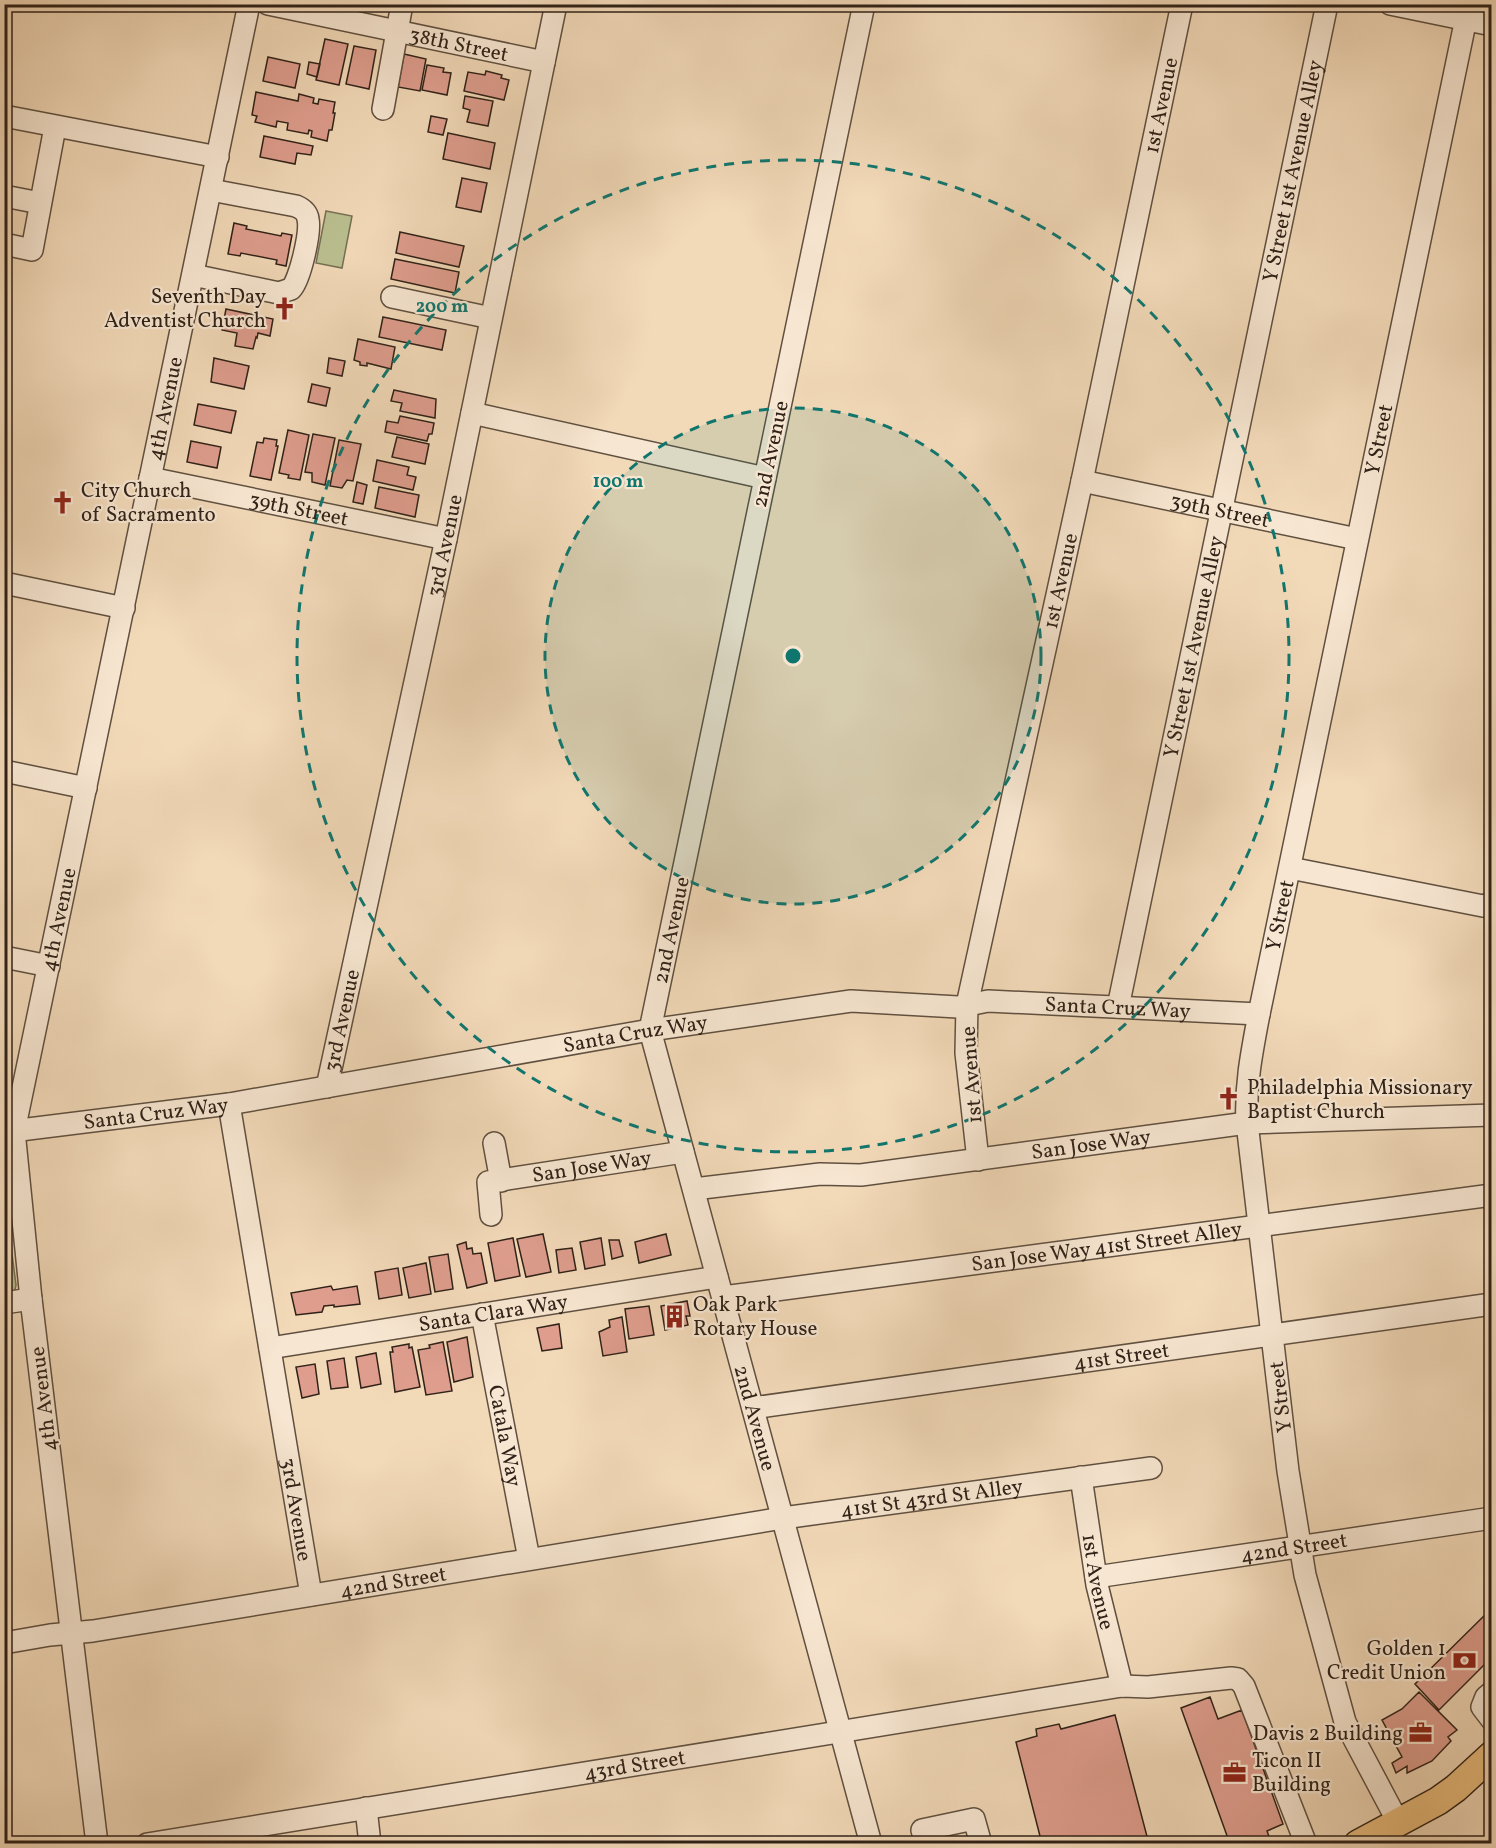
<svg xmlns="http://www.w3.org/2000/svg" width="1496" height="1848" viewBox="0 0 1496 1848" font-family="Vollkorn,serif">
<rect width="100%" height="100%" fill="#f2d9b8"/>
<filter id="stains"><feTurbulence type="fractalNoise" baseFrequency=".00333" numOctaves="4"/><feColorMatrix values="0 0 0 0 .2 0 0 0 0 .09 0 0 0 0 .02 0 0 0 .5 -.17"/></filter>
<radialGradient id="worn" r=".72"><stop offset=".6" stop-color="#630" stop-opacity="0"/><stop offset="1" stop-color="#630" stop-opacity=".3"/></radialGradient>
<!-- green -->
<path fill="#babf8f" stroke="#757054" stroke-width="1.5" d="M326,211L352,216L342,268L316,263Z
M4,1192L16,1285L15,1290L4,1294Z"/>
<!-- building -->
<path fill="#de9d8d" stroke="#302218" stroke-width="1.5" d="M325,39L348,44L339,85L316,80Z
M354,46L376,50L369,89L346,84Z
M404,54L426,59L420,91L398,87Z
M268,57L300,64L295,88L263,81Z
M309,62L320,64L317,77L307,74Z
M427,65L444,68L443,72L451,73L447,95L422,90Z
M486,71L502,75L501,78L509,80L504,100L464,91L468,72L485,75Z
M256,92L298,101L299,94L314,98L313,103L318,104L319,99L335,102L333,113H335L332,130H329L327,141L311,137L312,131L309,130L308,134L287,130L288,123L277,121L276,127L255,122L257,116L252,115Z
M465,96L493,101L488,126L467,122L470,110L463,108Z
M431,116L447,119L443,135L428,132Z
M448,133L495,143L490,169L443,159Z
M264,136L313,146L311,155L297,153L295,164L260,157Z
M462,178L487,183L481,212L456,207Z
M234,223L247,226L246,229L281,236L282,233L292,235L286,266L276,264L277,260L241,253L240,256L228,254Z
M400,232L464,246L459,267L396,253Z
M395,259L459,272L455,293L391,279Z
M226,309L273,319L270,336L258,333L257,338L256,337L253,349L235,346L237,333L222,330Z
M383,317L446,330L442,350L379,337Z
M358,339L395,347L391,369L367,363V366L360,365V362L354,360Z
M214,358L249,366L244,389L211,382Z
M329,358L345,361L342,376L327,373Z
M312,384L330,388L326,406L308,402Z
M394,390L436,399L435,418L400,411L402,403L391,401Z
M198,404L236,411L231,433L194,425Z
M400,416L434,423L432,434H429L427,441L385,432L387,421L398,423Z
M288,430L309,435L300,480L288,478L289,475L279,473Z
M313,434L335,438L325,485L312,482V473L305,472Z
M397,437L429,444L425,464L392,457Z
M264,438L277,440L276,446H278L271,480L250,476L257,442L263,443Z
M339,440L361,444L353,481L347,480L342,488L330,486Z
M191,441L221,447L217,468L187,462Z
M377,460L409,467L407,475L416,477L413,490L373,481Z
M357,482L367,485L363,504L353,502Z
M379,487L419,495L415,517L375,508Z
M543,1234L551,1272L526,1277L517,1239Z
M666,1234L671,1255L639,1263L635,1242Z
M513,1238L520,1276L495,1281L488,1243Z
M601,1238L605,1265L585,1269L580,1242Z
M609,1240H619L623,1256L612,1259Z
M466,1242L467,1249L472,1248L473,1254L481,1253L487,1283L467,1288L457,1245Z
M572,1248L576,1270L559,1273L556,1250Z
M448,1254L453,1289L435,1292L429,1257Z
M426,1263L431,1294L409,1298L403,1268Z
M398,1268L402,1295L379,1299L375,1272Z
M331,1286L333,1290L357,1286L360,1304L334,1307V1305L324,1306L322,1312L296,1315L291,1293Z
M687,1301L690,1316H686L688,1325L665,1330L661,1306Z
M649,1306L654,1335L629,1339L625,1309Z
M622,1317L627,1352L603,1356L599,1332L610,1327L609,1320Z
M559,1324L562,1348L542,1351L537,1328Z
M467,1337L473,1377L454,1382L447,1342Z
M443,1342L452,1391L426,1395L418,1350L430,1348L429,1345Z
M409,1344V1348L412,1347L420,1387L395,1392L390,1352H393L392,1347Z
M376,1353L381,1384L361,1388L356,1357Z
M344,1358L348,1387L331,1389L327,1361Z
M315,1364L319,1394L302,1398L296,1367Z
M1492,1608V1657L1439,1710L1415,1684Z
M1419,1692L1457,1730L1448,1737L1451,1741L1432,1761L1407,1773V1766L1396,1773L1392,1763L1402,1757L1382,1720L1402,1709Z
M1210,1697L1218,1719L1242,1710L1283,1824L1267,1831L1271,1842L1230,1844L1181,1708Z
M1115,1715L1149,1844H1042L1016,1742L1037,1736L1036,1729L1059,1724L1061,1729Z"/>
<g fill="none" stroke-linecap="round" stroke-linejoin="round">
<defs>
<g id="minor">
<path id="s1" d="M268,4L544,62"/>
<path id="s2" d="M864,4L650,1030L871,1844"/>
<path d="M1390,4L1492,25"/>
<path d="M383,109L402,4"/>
<path d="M4,116L218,157"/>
<path d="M4,196L40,203"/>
<path d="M4,244L32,250L55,127"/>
<path d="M193,275L279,293L291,289C300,280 311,232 308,219C307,212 303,209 296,206L211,190"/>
<path d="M392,297L491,318"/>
<path d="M472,413L765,478"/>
<path id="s3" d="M150,478L446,539"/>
<path id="s4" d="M1082,481L1357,539"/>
<path d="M4,583L124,608"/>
<path d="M4,771L86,788"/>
<path d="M1290,868L1483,906L1492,903"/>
<path d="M4,957L49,966"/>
<path id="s5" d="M1118,1007L1327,4"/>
<path id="s6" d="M327,1087L446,539L556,4"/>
<path id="s7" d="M229,1104L311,1595"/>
<path id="s8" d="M4,1132L229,1104L650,1030L851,1001L958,1007L988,1001L1259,1014"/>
<path d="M494,1143L501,1181"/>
<path id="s9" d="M978,1160L966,1053L967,1005L1082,481L1182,4"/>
<path id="s10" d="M694,1189L820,1174L861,1175L1247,1123L1492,1115"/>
<path id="s11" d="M491,1215L488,1182L683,1152"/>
<path id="s12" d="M723,1297L1492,1195"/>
<path d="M4,1303L31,1299"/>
<path id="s13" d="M482,1314L529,1559"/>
<path id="s14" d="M270,1348L717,1277"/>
<path id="s15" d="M753,1408L1492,1304"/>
<path id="s16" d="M1081,1477L1097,1585L1122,1686"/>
<path id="s17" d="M1096,1577L1492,1518"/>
<path id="s18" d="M4,1643L50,1635L93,1631L783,1518L1151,1468"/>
<path d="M1492,1692L1486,1697L1482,1707L1492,1720"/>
<path d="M366,1808L370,1844"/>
<path id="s19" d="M1398,1822L1345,1722L1305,1575L1288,1471L1247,1123C1245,1085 1252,1051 1259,1014L1469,4"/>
<path id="s20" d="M97,1844L31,1299L14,1131L249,4"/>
<path id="s21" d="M147,1844L1122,1686L1148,1687L1231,1678L1238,1679L1244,1686L1306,1844"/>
<path d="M926,1844L922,1830L974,1819L981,1844"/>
</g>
<path id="major" d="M1358,1844L1438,1801L1456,1788L1492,1755"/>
</defs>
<!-- minor casing -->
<use href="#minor" stroke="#605040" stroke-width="24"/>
<!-- major casing -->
<use href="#major" stroke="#302218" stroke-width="30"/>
<!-- minor -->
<use href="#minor" stroke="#f7e6d1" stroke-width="21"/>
<!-- major -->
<use href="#major" stroke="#e9bc7c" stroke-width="27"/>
</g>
<!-- distance rings -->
<circle cx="793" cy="656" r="248" fill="#0f766e" fill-opacity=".12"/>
<g fill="none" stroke="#0f766e" stroke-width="3" stroke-dasharray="10 8">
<circle cx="793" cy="656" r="248"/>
<circle cx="793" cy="656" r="496"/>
</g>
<!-- icons -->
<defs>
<symbol id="church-bare" viewBox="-9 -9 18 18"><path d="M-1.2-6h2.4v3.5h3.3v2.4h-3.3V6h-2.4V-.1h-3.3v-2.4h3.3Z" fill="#8f2418" stroke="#f7e6d1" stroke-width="2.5" paint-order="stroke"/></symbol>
<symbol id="building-bare" viewBox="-9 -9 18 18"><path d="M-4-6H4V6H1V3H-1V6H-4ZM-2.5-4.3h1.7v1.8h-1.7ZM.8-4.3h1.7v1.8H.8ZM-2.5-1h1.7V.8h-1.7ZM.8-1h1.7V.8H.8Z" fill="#8f2418" stroke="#f7e6d1" stroke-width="2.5" paint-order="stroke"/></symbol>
<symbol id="bank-bare" viewBox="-9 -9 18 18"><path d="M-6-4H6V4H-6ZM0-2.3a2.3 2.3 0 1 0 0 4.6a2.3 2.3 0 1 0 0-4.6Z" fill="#8f2418" stroke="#f7e6d1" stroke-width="2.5" paint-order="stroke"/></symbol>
<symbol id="office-bare" viewBox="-9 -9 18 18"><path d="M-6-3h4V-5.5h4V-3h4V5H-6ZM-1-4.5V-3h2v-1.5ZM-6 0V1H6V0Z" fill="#8f2418" stroke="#f7e6d1" stroke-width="2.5" paint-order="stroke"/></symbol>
</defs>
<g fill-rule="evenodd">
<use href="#church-bare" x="268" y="292" width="33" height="33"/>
<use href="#church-bare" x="46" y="486" width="33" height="33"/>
<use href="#church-bare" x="1212" y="1082" width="33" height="33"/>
<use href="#building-bare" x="658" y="1300" width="33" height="33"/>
<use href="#bank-bare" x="1448" y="1644" width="33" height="33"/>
<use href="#office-bare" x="1404" y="1716" width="33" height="33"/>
<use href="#office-bare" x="1218" y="1756" width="33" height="33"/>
</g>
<g text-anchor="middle" stroke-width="4.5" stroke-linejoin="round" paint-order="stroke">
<!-- street labels -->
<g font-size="21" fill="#302218" stroke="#f7e6d1">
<text dy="7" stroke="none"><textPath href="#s1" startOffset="195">38th Street</textPath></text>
<text dy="7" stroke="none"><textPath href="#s9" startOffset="1076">1st Avenue</textPath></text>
<text dy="7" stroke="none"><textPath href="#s5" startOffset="854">Y Street 1st Avenue Alley</textPath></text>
<text dy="7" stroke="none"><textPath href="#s20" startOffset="1456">4th Avenue</textPath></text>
<text dy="7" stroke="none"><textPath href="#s19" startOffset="1418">Y Street</textPath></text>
<text transform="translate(770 454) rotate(-78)" y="7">2nd Avenue</text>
<text dy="7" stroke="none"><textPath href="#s3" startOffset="152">39th Street</textPath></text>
<text dy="7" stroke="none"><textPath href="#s4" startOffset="141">39th Street</textPath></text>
<text dy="7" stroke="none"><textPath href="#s6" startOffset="554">3rd Avenue</textPath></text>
<text dy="7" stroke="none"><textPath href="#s9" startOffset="590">1st Avenue</textPath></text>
<text dy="7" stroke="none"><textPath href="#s5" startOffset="368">Y Street 1st Avenue Alley</textPath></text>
<text dy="7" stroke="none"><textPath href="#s19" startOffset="932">Y Street</textPath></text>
<text dy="7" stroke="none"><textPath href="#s20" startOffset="934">4th Avenue</textPath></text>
<text transform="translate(671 930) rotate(-78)" y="7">2nd Avenue</text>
<text dy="7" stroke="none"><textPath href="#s8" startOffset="1125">Santa Cruz Way</textPath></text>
<text dy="7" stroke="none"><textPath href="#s6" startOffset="68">3rd Avenue</textPath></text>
<text dy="7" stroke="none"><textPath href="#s8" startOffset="639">Santa Cruz Way</textPath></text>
<text transform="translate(971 1075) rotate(-94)" y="7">1st Avenue</text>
<text dy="7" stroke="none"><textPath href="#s8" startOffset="153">Santa Cruz Way</textPath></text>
<text dy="7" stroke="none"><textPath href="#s10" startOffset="400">San Jose Way</textPath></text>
<text dy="7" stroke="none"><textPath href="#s11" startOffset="138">San Jose Way</textPath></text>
<text dy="7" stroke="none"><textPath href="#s12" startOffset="387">San Jose Way 41st Street Alley</textPath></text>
<text dy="7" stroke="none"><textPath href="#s14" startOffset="226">Santa Clara Way</textPath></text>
<text dy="7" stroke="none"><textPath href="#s15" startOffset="372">41st Street</textPath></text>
<text transform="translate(1280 1397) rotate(-97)" y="7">Y Street</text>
<text transform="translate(43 1399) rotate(-97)" y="7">4th Avenue</text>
<text dy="7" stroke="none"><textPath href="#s2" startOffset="1450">2nd Avenue</textPath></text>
<text dy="7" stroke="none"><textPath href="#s13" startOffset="124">Catala Way</textPath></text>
<text dy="7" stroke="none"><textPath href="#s18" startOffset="939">41st St 43rd St Alley</textPath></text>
<text dy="7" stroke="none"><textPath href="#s7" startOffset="411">3rd Avenue</textPath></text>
<text dy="7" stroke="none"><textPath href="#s17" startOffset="200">42nd Street</textPath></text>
<text dy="7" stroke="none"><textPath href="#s18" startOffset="394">42nd Street</textPath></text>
<text dy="7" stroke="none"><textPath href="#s16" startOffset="106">1st Avenue</textPath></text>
<text dy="7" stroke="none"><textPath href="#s21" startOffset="494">43rd Street</textPath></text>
</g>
<!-- poi labels -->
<g font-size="21" fill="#302218" stroke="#f7e6d1" text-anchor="start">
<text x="266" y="303" text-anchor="end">Seventh Day<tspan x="266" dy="24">Adventist Church</tspan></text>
<text x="81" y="497">City Church<tspan x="81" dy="24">of Sacramento</tspan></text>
<text x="1247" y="1094">Philadelphia Missionary<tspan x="1247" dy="24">Baptist Church</tspan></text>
<text x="693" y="1311">Oak Park<tspan x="693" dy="24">Rotary House</tspan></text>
<text x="1446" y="1655" text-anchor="end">Golden 1<tspan x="1446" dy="24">Credit Union</tspan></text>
<text x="1403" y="1740" text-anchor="end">Davis 2 Building</text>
<text x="1252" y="1767">Ticon II<tspan x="1252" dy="24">Building</tspan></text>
</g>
</g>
<circle cx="793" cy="656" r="9" fill="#0f766e" stroke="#f7e6d1" stroke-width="3"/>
<g font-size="18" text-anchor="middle" font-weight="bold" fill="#0f766e" stroke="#f7e6d1" stroke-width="4.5" stroke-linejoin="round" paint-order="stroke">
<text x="442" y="312">200 m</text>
<text x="618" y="487">100 m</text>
</g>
<!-- margin -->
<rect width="1496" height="1848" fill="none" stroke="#f2d9b8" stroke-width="24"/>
<rect x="6" y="6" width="1484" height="1836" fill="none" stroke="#302218" stroke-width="3"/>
<rect x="12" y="12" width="1472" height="1824" fill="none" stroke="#302218" stroke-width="1.5"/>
<rect width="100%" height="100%" filter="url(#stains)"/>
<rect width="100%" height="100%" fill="url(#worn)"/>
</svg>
